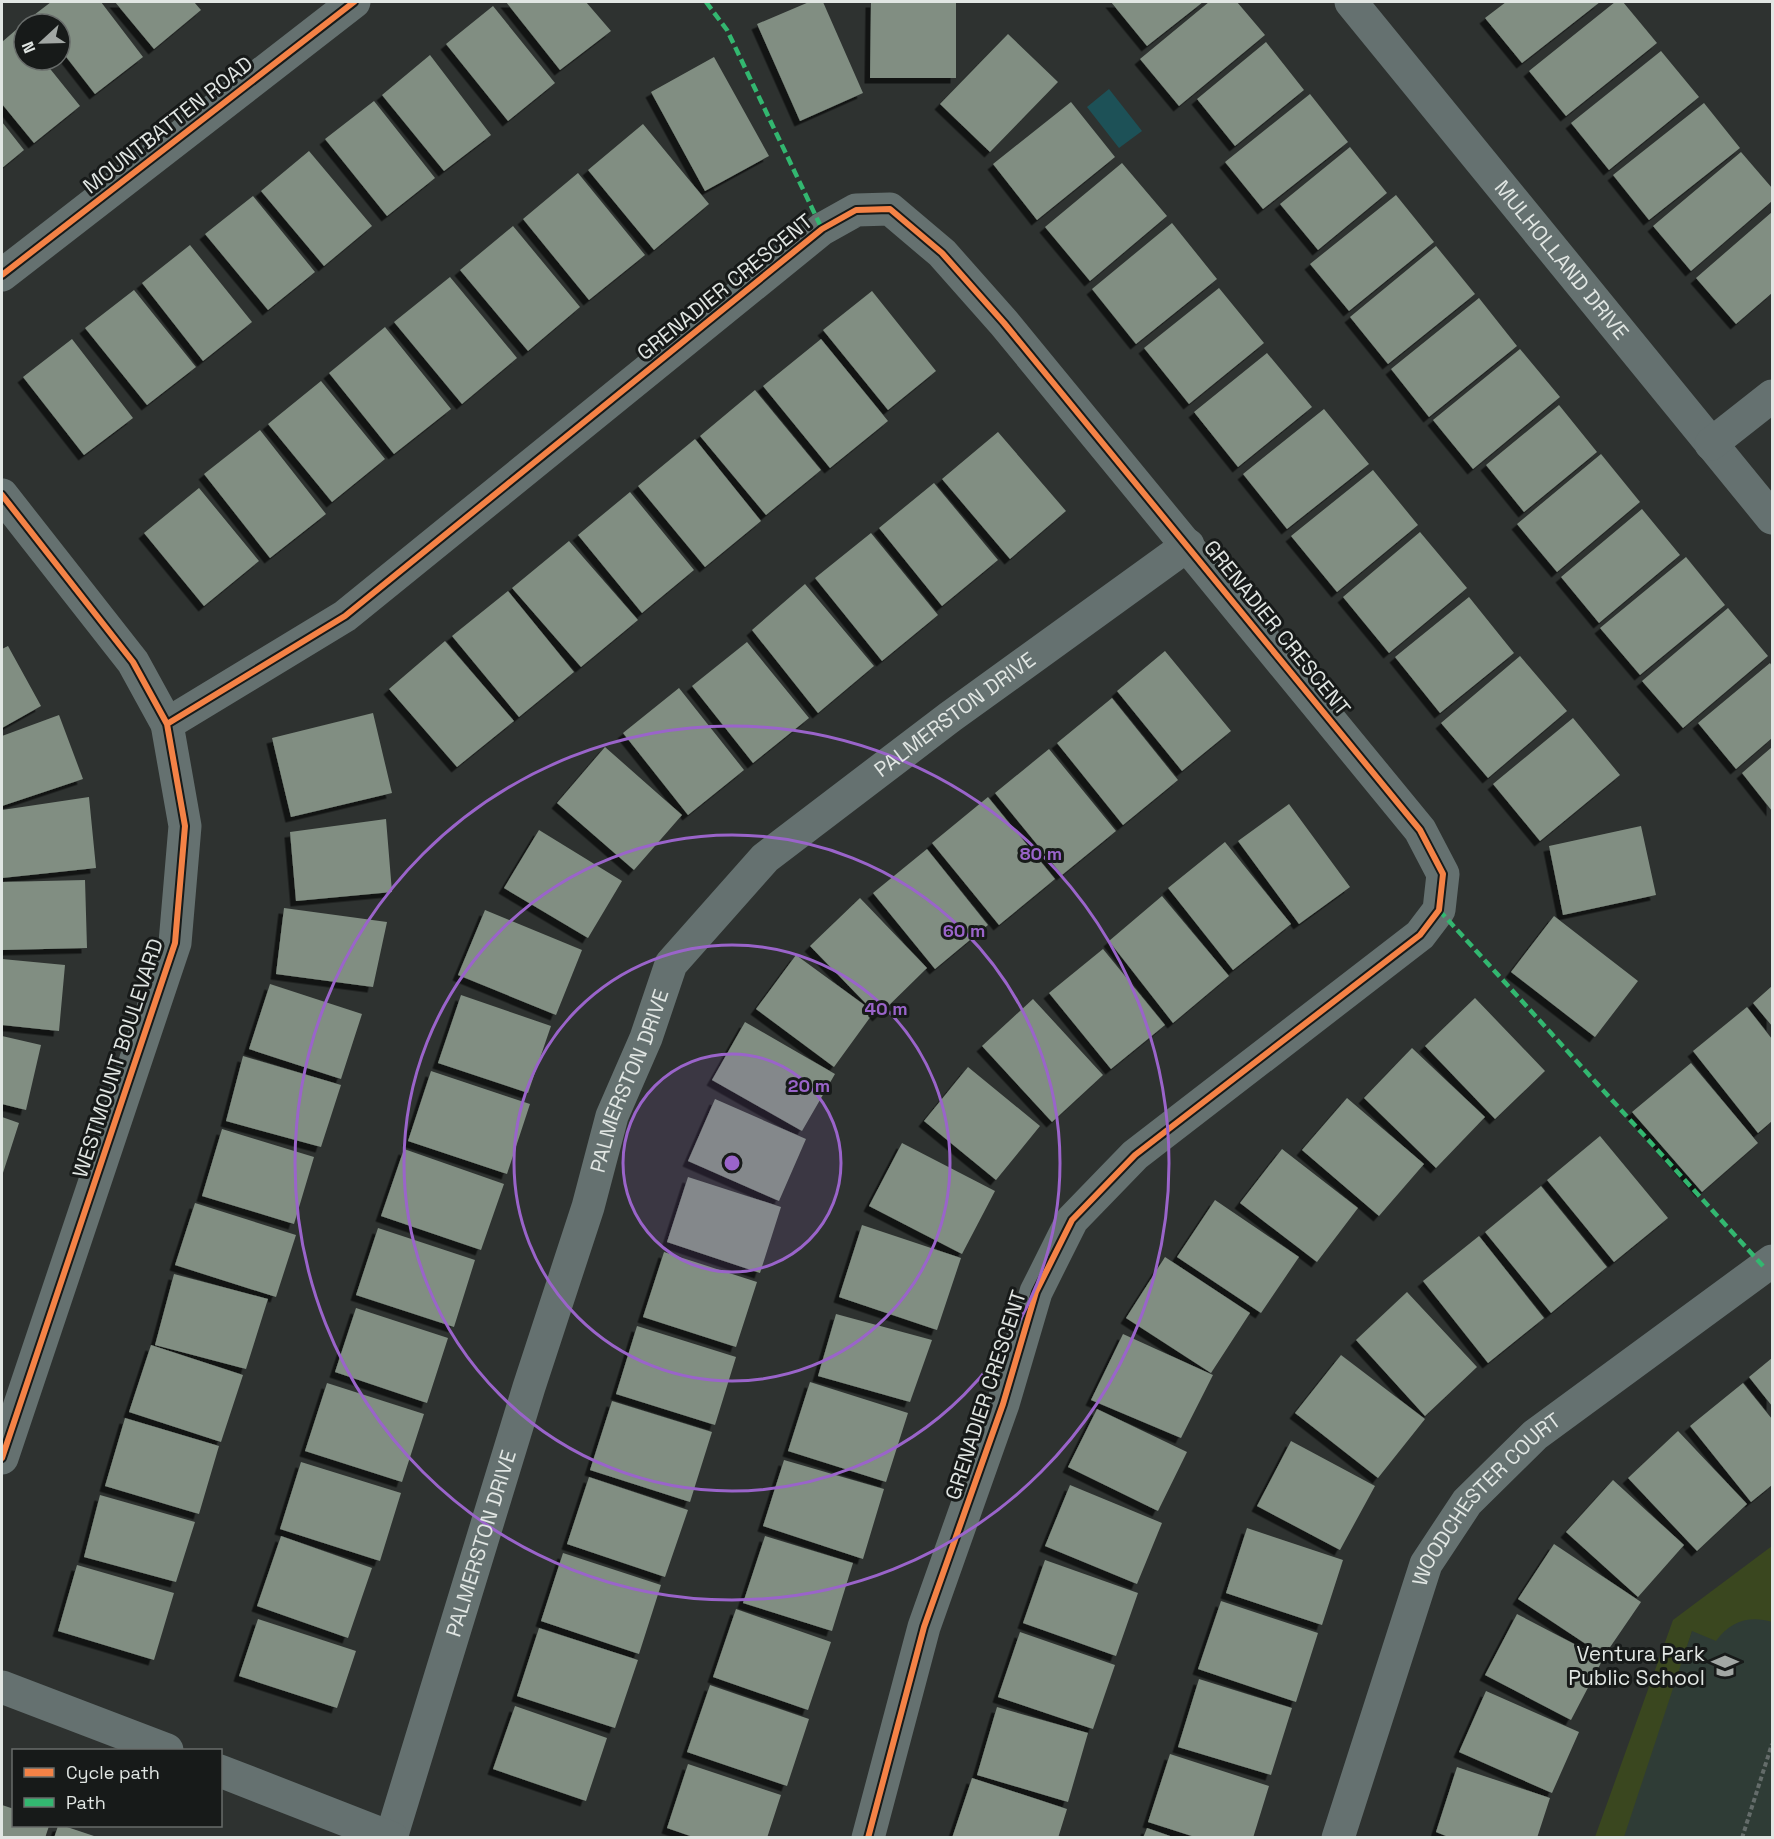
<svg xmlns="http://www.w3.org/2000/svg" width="1774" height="1839" viewBox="0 0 1774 1839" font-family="'Space Grotesk',sans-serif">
<defs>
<filter id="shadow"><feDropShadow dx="-5.5" dy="5.5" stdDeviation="0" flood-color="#0009"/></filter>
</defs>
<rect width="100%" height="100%" fill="#2e3230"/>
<!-- built -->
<path fill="#2f3c36" d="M1772,1552V1837L1621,1838L1692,1631Z"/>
<!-- green -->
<path fill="#3a471f" d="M1772,1546V1622C1750,1615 1730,1621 1716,1641L1692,1631L1624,1837H1595L1673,1620Z"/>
<!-- water -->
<path fill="#1d5157" d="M1109,89L1142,131L1119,148L1087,107Z"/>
<!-- building -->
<path fill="#818e82" filter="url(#shadow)" d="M51,2H101L143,57L95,94L60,49V24H41L34,15Z
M115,2H194L201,10L154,49Z
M506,2H586L611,31L560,70Z
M809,2H823L863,93L800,121L757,24Z
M871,2H956V78H870Z
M1111,2H1203L1147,46Z
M1209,2H1237L1265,35L1179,106L1140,59Z
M1506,2H1600L1522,63L1485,18Z
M1615,2H1623L1657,43L1566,116L1529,71Z
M493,6L555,83L508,121L446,44Z
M17,29L24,37V60H43L80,106L34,143L2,104V42Z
M1008,34L1058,82L990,152L940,104Z
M1266,42L1304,90L1235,146L1197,99Z
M1661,51L1699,97L1609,170L1571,123Z
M430,55L491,135L444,171L382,95Z
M714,57L769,156L705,191L651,92Z
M1310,94L1348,142L1263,209L1225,162Z
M374,101L435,178L387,216L325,139Z
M1071,102L1115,157L1037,220L993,164Z
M1704,103L1740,148L1649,220L1613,175Z
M2,122L24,150L2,168Z
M643,124L709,204L654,250L588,170Z
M1350,147L1387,193L1318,250L1280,204Z
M309,151L372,226L324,266L261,191Z
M1741,152L1772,188V201L1691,271L1653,226Z
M1122,163L1167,216L1090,281L1045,227Z
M578,173L645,255L589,300L523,219Z
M1396,195L1434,242L1349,311L1310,264Z
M253,196L315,272L268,310L205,234Z
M1772,212V293L1736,324L1696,278Z
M1172,223L1217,279L1136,344L1092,289Z
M513,226L580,307L528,351L460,270Z
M190,245L252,322L203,361L142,283Z
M1436,246L1475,294L1388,364L1350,317Z
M450,277L517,358L462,404L394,322Z
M1219,288L1264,343L1189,404L1144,348Z
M134,290L196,367L147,405L85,328Z
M872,291L936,371L888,410L823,330Z
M1479,298L1517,346L1429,417L1391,369Z
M385,327L451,409L394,454L329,373Z
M72,339L133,418L84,455L23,377Z
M821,339L888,421L830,468L763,386Z
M1520,349L1560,397L1473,469L1433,420Z
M1267,353L1312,407L1238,467L1194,412Z
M321,381L385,459L332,502L268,424Z
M755,390L821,470L766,515L700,436Z
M1559,405L1597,452L1524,512L1486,465Z
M1324,409L1369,464L1287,529L1243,474Z
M260,430L326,514L270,558L204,474Z
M998,432L1066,511L1010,559L942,479Z
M695,439L761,521L705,567L638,486Z
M1601,454L1640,502L1557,572L1517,524Z
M1373,470L1418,525L1337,592L1291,536Z
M934,483L998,560L942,606L879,528Z
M199,488L259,561L204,606L144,533Z
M630,492L694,570L642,613L578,535Z
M1642,509L1680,555L1599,623L1561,577Z
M1420,532L1467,588L1389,653L1343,597Z
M871,533L938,615L882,661L815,578Z
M569,541L638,620L581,667L512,588Z
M1686,557L1725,605L1640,675L1600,628Z
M805,584L874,666L818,713L752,630Z
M508,591L574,672L519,717L452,636Z
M1469,597L1514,653L1440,713L1395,657Z
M1728,608L1768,656L1683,728L1642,681Z
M445,641L514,721L457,767L389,689Z
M747,642L809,718L753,763L692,686Z
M8,646L41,706L2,728V649Z
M1165,651L1231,731L1182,771L1117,691Z
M1520,656L1567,711L1488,778L1441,723Z
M1770,663L1772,666V738L1736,769L1698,723Z
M679,688L744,770L688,815L623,733Z
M1112,698L1178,780L1123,825L1057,743Z
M373,713L392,793L291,817L272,738Z
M59,715L83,779L2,806V736Z
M1573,718L1620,775L1540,841L1493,784Z
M605,747L682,815L634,870L557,803Z
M1772,747V811L1742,773Z
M1049,749L1116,831L1062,875L995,793Z
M89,797L96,868L2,878V810Z
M988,797L1055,879L999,925L932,843Z
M1289,804L1350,887L1299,924L1238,841Z
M386,819L392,892L296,901L290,832Z
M1641,826L1656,895L1563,915L1549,846Z
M539,830L622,881L588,938L504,888Z
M1225,842L1291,924L1233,970L1168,888Z
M927,849L988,925L935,969L873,893Z
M85,880L87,948L2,950V882Z
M1162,896L1229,976L1173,1023L1109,941Z
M860,898L927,968L878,1016L810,946Z
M284,908L387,922L373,987L276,974Z
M485,910L582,950L556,1015L458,975Z
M1554,916L1638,981L1595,1037L1511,972Z
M1103,949L1165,1025L1111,1069L1049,993Z
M796,955L874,1012L834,1067L756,1009Z
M2,959L65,965L59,1031L2,1025Z
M270,984L362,1014L341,1079L249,1049Z
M1772,986V1026L1753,1003Z
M461,995L551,1026L528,1093L438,1063Z
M1475,998L1545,1071L1495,1119L1425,1046Z
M1033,999L1103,1075L1052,1122L982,1046Z
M1747,1007L1772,1039V1121L1758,1133L1693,1051Z
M745,1022L835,1074L802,1131L712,1080Z
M2,1036L41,1045L26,1110L2,1104Z
M1412,1048L1485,1117L1436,1168L1364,1098Z
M243,1056L341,1085L321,1147L226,1121Z
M1691,1063L1758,1143L1702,1192L1632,1112Z
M968,1067L1040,1126L996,1180L924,1121Z
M431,1071L530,1104L507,1174L408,1141Z
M1347,1098L1424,1164L1379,1216L1302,1150Z
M715,1099L806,1139L779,1201L688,1161Z
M2,1117L19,1123L2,1176Z
M222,1129L314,1157L294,1224L202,1196Z
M1600,1136L1668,1218L1614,1262L1547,1180Z
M902,1143L995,1191L962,1254L869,1206Z
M404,1149L504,1184L481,1250L381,1216Z
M1282,1149L1358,1208L1317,1262L1240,1203Z
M688,1177L781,1207L760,1273L667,1242Z
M1541,1186L1607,1267L1551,1313L1485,1232Z
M1215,1200L1299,1257L1261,1313L1177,1257Z
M195,1203L296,1235L276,1297L175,1265Z
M862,1225L961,1258L937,1330L839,1297Z
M378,1228L475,1260L454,1327L356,1295Z
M1479,1236L1544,1318L1488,1363L1423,1281Z
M664,1252L757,1282L736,1347L643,1317Z
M1165,1257L1250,1313L1211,1373L1126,1318Z
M174,1274L268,1299L246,1369L155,1345Z
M1407,1292L1477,1367L1425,1416L1356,1340Z
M356,1308L448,1338L427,1403L335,1372Z
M836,1314L932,1340L910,1402L818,1376Z
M637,1326L736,1357L715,1425L616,1394Z
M1123,1334L1213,1375L1181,1438L1091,1400Z
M151,1345L243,1375L221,1442L129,1412Z
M1341,1355L1425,1419L1378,1478L1295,1413Z
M1772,1358V1406L1749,1377Z
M810,1382L908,1413L886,1482L788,1451Z
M327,1383L424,1414L402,1482L305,1451Z
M1743,1383L1772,1419V1485L1751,1502L1690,1426Z
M612,1401L712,1432L690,1502L590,1470Z
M1097,1409L1187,1452L1158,1511L1068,1467Z
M125,1418L219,1446L199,1514L105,1486Z
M1678,1431L1747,1504L1697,1551L1628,1478Z
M1291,1441L1375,1486L1340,1550L1257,1506Z
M784,1460L884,1489L863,1559L763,1526Z
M301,1462L401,1493L380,1561L280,1529Z
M589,1477L688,1510L665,1577L567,1544Z
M1613,1480L1684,1545L1638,1597L1566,1532Z
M1070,1485L1162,1523L1137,1584L1045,1546Z
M100,1495L195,1522L176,1582L84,1557Z
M1247,1528L1343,1560L1322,1625L1226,1593Z
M281,1536L372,1568L348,1638L257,1606Z
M765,1536L853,1563L832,1631L743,1603Z
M1554,1544L1641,1602L1604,1656L1518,1599Z
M563,1553L661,1585L639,1654L541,1621Z
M1045,1560L1138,1593L1116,1656L1023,1623Z
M77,1565L174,1593L154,1660L58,1631Z
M1221,1601L1318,1633L1296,1702L1198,1669Z
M736,1609L831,1642L808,1710L713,1677Z
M1517,1614L1603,1659L1571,1720L1485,1675Z
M258,1619L356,1651L337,1708L239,1676Z
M539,1628L638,1660L615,1728L517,1696Z
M1020,1632L1115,1665L1093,1729L998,1697Z
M1199,1679L1292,1708L1271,1775L1178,1747Z
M710,1685L809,1719L787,1786L687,1752Z
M1486,1691L1579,1732L1552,1793L1459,1752Z
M515,1706L607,1738L586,1801L493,1769Z
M997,1707L1088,1733L1068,1802L977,1775Z
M1170,1754L1269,1786L1253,1838H1198L1148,1822Z
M688,1764L781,1795L767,1838H696L667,1828Z
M1457,1767L1550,1798L1537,1838H1451L1436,1832Z
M972,1778L1067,1809L1058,1838H952Z
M2,1805L14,1809V1826H49L45,1838H2Z
M58,1826H64L100,1838H54Z
M1147,1828L1173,1837V1838H1143Z"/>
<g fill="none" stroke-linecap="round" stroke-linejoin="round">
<!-- path -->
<path stroke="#646c6a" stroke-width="4" stroke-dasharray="4.5 3" stroke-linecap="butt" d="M1742,1838L1772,1744"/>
<!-- minor -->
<g stroke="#657170" stroke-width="33">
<path id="s1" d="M1351,2L1772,518"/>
<path d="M2,275L354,2"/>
<path d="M1711,444L1772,396"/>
<path d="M2,495L133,662L167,724L185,826L175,943L2,1458"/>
<path d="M167,724L345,616L822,229L856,210L890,209L942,253L1004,323L1420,830L1443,874L1439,910L1420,935L1135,1155L1072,1220L1036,1292L1003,1404L924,1627L868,1838"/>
<path id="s2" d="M391,1838L529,1387L588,1207L612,1116L646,1038L671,964L765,858L950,717L1188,545"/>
<path id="s3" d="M1338,1838L1426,1564L1467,1502L1535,1435L1772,1261"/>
</g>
<!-- tertiary -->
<path stroke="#657170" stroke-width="33" d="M2,1687L167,1750
M220,1771L392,1838"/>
<!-- quiet -->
<path stroke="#33b770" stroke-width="4.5" stroke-dasharray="9 4.5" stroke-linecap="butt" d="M706,2L727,30L822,229
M1439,910L1763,1266"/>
<defs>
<path id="cycleway" d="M2,275L354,2
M2,495L133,662L167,724L185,826L175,943L2,1458
M167,724L345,616L822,229L856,210L890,209L942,253L1004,323L1420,830L1443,874L1439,910L1420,935L1135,1155L1072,1220L1036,1292L1003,1404L924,1627L868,1838"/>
</defs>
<!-- cycleway casing -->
<use href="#cycleway" stroke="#171a19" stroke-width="10"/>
<!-- cycleway -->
<use href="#cycleway" stroke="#f48246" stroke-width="6"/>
</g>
<!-- distance rings -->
<circle cx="732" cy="1163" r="109" fill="#9a64ca" fill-opacity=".12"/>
<g fill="none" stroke="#9a64ca" stroke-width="3">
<circle cx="732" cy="1163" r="109"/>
<circle cx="732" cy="1163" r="218"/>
<circle cx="732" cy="1163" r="328"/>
<circle cx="732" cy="1163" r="437"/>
</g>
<!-- icons -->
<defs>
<symbol id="school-bare" viewBox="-9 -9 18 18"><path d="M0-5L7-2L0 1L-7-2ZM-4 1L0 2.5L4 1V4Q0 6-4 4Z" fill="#a2a7a4" stroke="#171a19" stroke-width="2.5" paint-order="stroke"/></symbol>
</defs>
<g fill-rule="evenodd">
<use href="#school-bare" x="1706" y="1647" width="38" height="38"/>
</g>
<g text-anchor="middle" stroke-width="6" stroke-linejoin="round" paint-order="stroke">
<!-- street labels -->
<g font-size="21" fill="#e1e6e3" stroke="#171a19">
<text transform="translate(168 125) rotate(-38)" y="7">MOUNTBATTEN ROAD</text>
<text dy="7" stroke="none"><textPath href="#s1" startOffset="333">MULHOLLAND DRIVE</textPath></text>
<text transform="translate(725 287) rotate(-39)" y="7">GRENADIER CRESCENT</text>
<text transform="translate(1277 628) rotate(51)" y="7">GRENADIER CRESCENT</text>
<text dy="7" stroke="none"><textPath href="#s2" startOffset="1298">PALMERSTON DRIVE</textPath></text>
<text transform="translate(118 1058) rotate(-72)" y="7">WESTMOUNT BOULEVARD</text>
<text dy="7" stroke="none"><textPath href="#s2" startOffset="794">PALMERSTON DRIVE</textPath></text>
<text transform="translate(986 1395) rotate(-72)" y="7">GRENADIER CRESCENT</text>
<text dy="7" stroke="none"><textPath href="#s3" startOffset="376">WOODCHESTER COURT</textPath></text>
<text dy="7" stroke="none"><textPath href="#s2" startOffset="308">PALMERSTON DRIVE</textPath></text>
</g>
<!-- poi labels -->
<g font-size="21" fill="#e1e6e3" stroke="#171a19" text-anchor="end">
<text x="1705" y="1661">Ventura Park<tspan x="1705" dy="24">Public School</tspan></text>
</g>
</g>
<circle cx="732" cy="1163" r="9" fill="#9a64ca" stroke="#171a19" stroke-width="3"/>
<g font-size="18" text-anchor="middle" font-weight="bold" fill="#9a64ca" stroke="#171a19" stroke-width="6" stroke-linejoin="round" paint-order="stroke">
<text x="1041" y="860">80 m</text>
<text x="964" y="937">60 m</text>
<text x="886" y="1015">40 m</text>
<text x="809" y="1092">20 m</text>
</g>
<!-- border -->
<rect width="1774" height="1839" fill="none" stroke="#e1e6e3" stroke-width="6"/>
<!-- legend -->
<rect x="12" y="1749" width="210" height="78" fill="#171a19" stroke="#686c6a" stroke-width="1.5"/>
<rect x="24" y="1768" width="30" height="9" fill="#f48246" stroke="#686c6a" stroke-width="1.5"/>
<text x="66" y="1779" font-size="18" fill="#e1e6e3">Cycle path</text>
<rect x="24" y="1798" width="30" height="9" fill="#33b770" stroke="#686c6a" stroke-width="1.5"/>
<text x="66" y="1809" font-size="18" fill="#e1e6e3">Path</text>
<!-- north arrow -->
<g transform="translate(42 42) rotate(248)"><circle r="28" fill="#171a19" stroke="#686c6a" stroke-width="1.5"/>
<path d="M0-4.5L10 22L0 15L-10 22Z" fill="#a2a7a4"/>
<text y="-9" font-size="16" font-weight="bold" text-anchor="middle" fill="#e1e6e3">N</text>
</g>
</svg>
